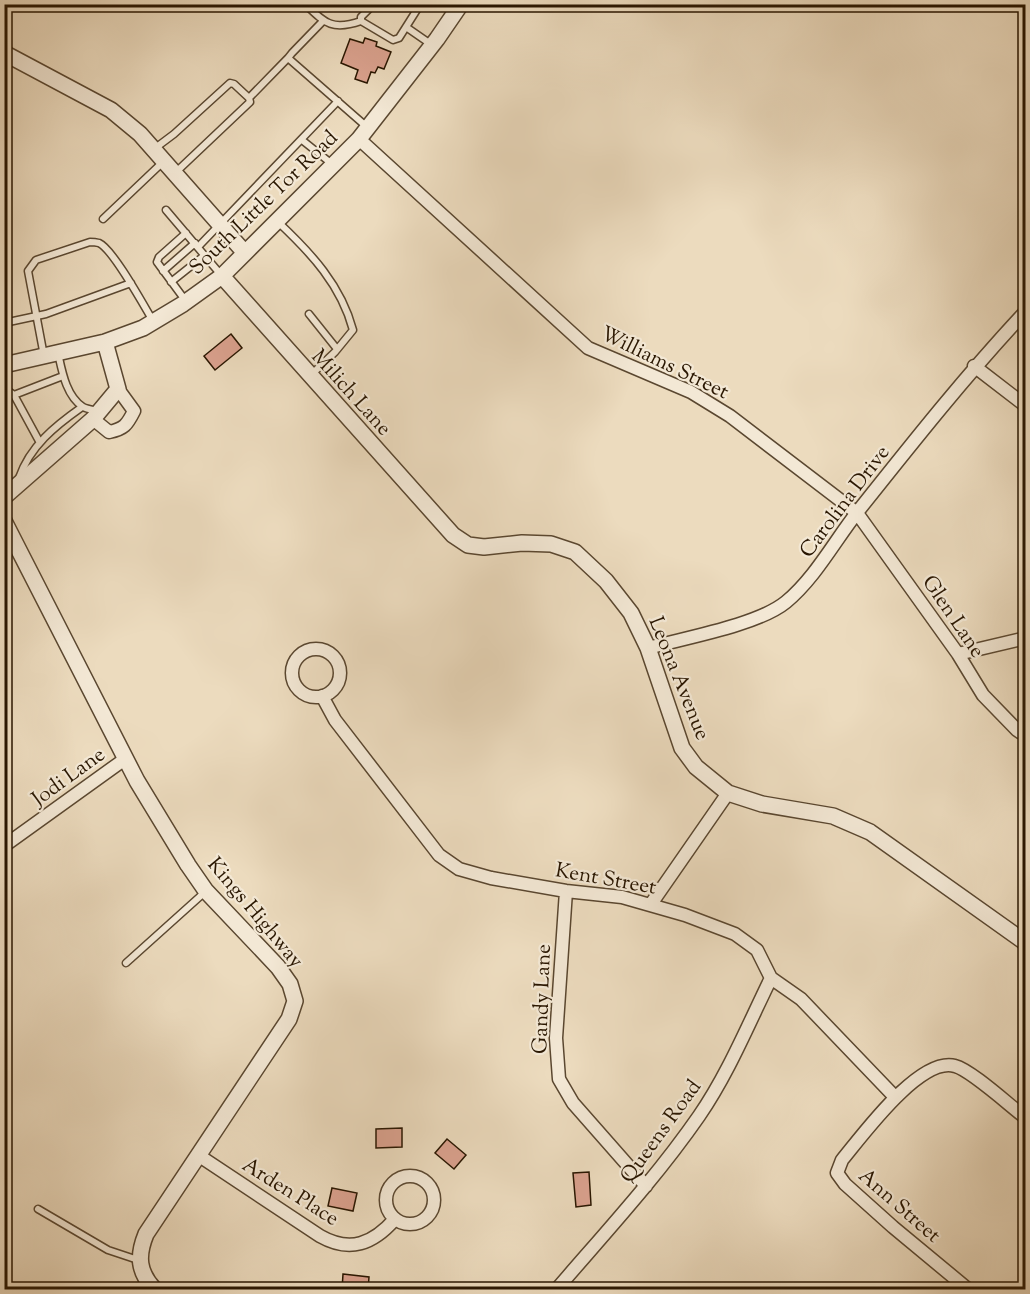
<svg xmlns="http://www.w3.org/2000/svg" width="1030" height="1294" viewBox="0 0 1030 1294" font-family="'Sorts Mill Goudy',serif">
<rect width="100%" height="100%" fill="#ecdbbe"/>
<filter id="stains"><feTurbulence type="fractalNoise" baseFrequency=".00333" numOctaves="4"/><feColorMatrix values="0 0 0 0 .2 0 0 0 0 .09 0 0 0 0 .02 0 0 0 .5 -.17"/></filter>
<radialGradient id="worn" r=".72"><stop offset=".6" stop-color="#630" stop-opacity="0"/><stop offset="1" stop-color="#630" stop-opacity=".3"/></radialGradient>
<!-- building -->
<path fill="#dba28f" stroke="#291601" stroke-width="1.5" d="M365,38L377,42L376,46L391,52L384,69L378,67L375,73L371,72L367,83L355,79L358,70L341,63L350,39L363,43Z
M231,334L242,348L215,370L204,356Z
M402,1128V1147L376,1148V1129Z
M447,1139L466,1155L454,1169L435,1153Z
M589,1172L591,1205L576,1207L573,1173Z
M332,1188L357,1193L353,1211L328,1206Z
M343,1274L369,1277L368,1290H342Z"/>
<g fill="none" stroke-linecap="round" stroke-linejoin="round">
<defs>
<path id="service" d="M305,4C325,23 332,31 361,21V17L374,4
M323,21L292,53L288,58L367,127
M361,21L393,40L399,38L418,8L417,4
M406,27L432,45
M302,140L332,164
M154,149L174,134L230,83L234,84L249,98
M175,173L250,102L249,98L288,58
M166,210L222,276
M103,219L163,162
M278,222C311,253 341,285 353,330L335,352L312,374
M198,247L338,101
M163,271L195,243
M171,282L205,255
M185,300L157,262L159,257L186,233
M309,314L337,349
M4,323L46,314L131,283
M58,353C62,371 66,396 83,407C87,409 93,410 97,411
M44,356L28,271L36,260L90,242C93,242 95,242 99,243C113,249 144,306 153,321
M4,388L14,395L63,376
M14,395L39,441
M19,478C30,446 55,426 82,407
M126,963L205,892
M38,1209L108,1250L138,1260"/>
<path id="minor" d="M359,139L588,348L691,392L730,416L857,513L958,654L983,695L1017,730L1026,736
M974,366L1026,406
M93,419L109,432C124,429 127,425 134,411L118,389
M648,648C684,638 758,625 786,602C816,577 835,540 859,510C913,442 967,374 1026,311
M292 673a24 24 0 1 1 48 0a24 24 0 1 1-48 0Z
M958,654L1026,638
M322,696L335,720L439,855L459,869L491,878L566,891L622,897L685,915L735,934L757,950L771,978L801,999L894,1096
M4,846L125,759
M566,891L556,1038L559,1079L573,1103L646,1186
M651,904L728,793
M198,1155L320,1236C350,1253 373,1244 395,1219
M386 1200a24 24 0 1 1 48 0a24 24 0 1 1-48 0Z
M556,1290C605,1233 656,1178 699,1116C728,1074 748,1025 771,978
M969,1290L893,1227L845,1184L837,1173L842,1160C862,1136 920,1056 955,1066C971,1070 1010,1106 1026,1118"/>
<path id="tertiary" d="M4,53L111,110L140,134L245,253
M222,276L453,535L468,545L484,547L522,543L551,544L575,552L606,581L631,613L648,648L682,748L696,767L728,793L762,804L833,816L870,832L1026,943
M4,365L105,342L143,328L183,304L222,276L359,139L437,39L461,4
M4,497L93,419L118,389L105,342
M4,521L137,781L188,865L206,891L278,967L290,984L295,1001L289,1019L146,1234C137,1256 138,1272 155,1290"/>
</defs>
<!-- service casing -->
<use href="#service" stroke="#5a4730" stroke-width="9"/>
<!-- minor casing -->
<use href="#minor" stroke="#5a4730" stroke-width="15"/>
<!-- tertiary casing -->
<use href="#tertiary" stroke="#5a4730" stroke-width="18"/>
<!-- service -->
<use href="#service" stroke="#f3e8d5" stroke-width="6"/>
<!-- minor -->
<use href="#minor" stroke="#f3e8d5" stroke-width="12"/>
<!-- tertiary -->
<use href="#tertiary" stroke="#f3e8d5" stroke-width="15"/>
</g>
<g text-anchor="middle" stroke-width="4.5" stroke-linejoin="round" paint-order="stroke">
<!-- street labels -->
<g font-size="21" fill="#291601" stroke="#f3e8d5">
<text transform="translate(263 202) rotate(-44)" y="7">South Little Tor Road</text>
<text transform="translate(665 362) rotate(26)" y="7">Williams Street</text>
<text transform="translate(352 392) rotate(48)" y="7">Milich Lane</text>
<text transform="translate(844 501) rotate(-53)" y="7">Carolina Drive</text>
<text transform="translate(954 616) rotate(56)" y="7">Glen Lane</text>
<text transform="translate(680 678) rotate(68)" y="7">Leona Avenue</text>
<text transform="translate(68 776) rotate(-36)" y="7">Jodi Lane</text>
<text transform="translate(606 878) rotate(10)" y="7">Kent Street</text>
<text transform="translate(256 912) rotate(50)" y="7">Kings Highway</text>
<text transform="translate(541 999) rotate(-88)" y="7">Gandy Lane</text>
<text transform="translate(660 1131) rotate(-54)" y="7">Queens Road</text>
<text transform="translate(291 1191) rotate(32)" y="7">Arden Place</text>
<text transform="translate(900 1205) rotate(41)" y="7">Ann Street</text>
</g>
</g>
<!-- margin -->
<rect width="1030" height="1294" fill="none" stroke="#ecdbbe" stroke-width="24"/>
<rect x="6" y="6" width="1018" height="1282" fill="none" stroke="#291601" stroke-width="3"/>
<rect x="12" y="12" width="1006" height="1270" fill="none" stroke="#291601" stroke-width="1.5"/>
<rect width="100%" height="100%" filter="url(#stains)"/>
<rect width="100%" height="100%" fill="url(#worn)"/>
</svg>
